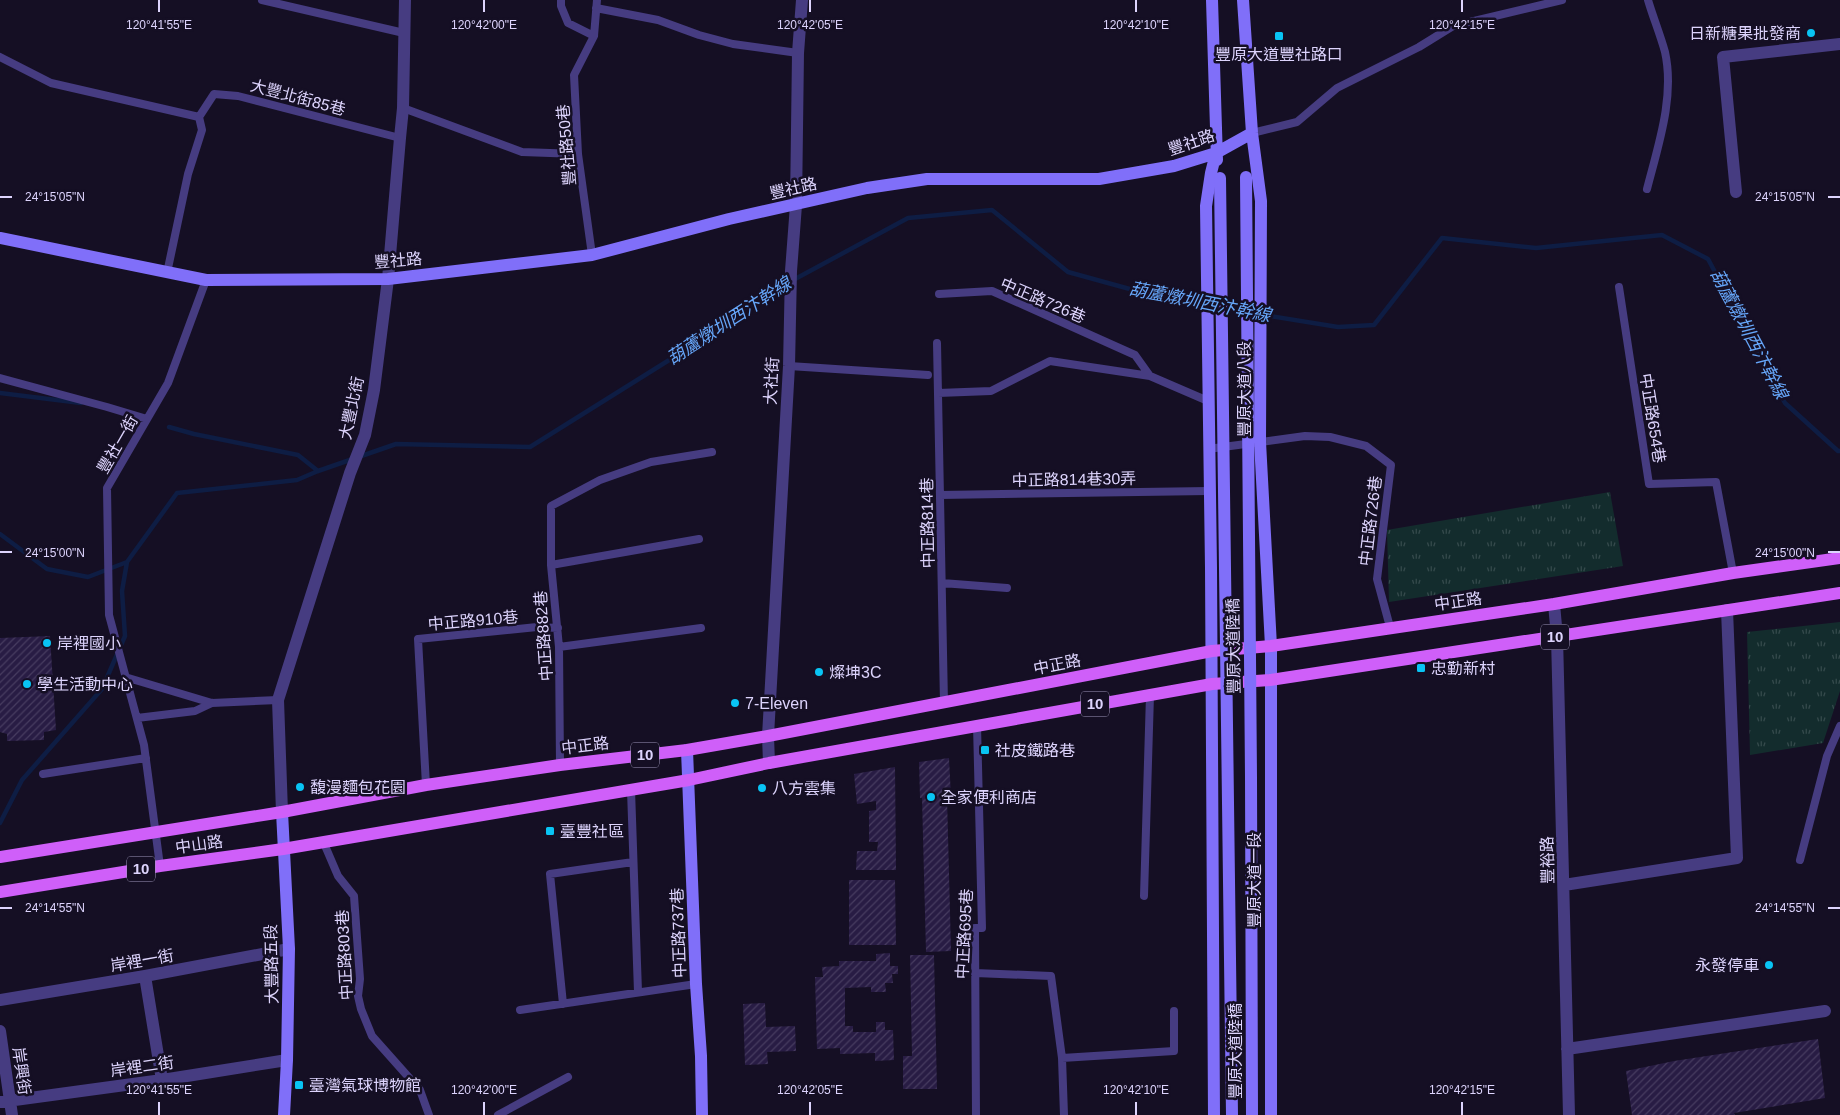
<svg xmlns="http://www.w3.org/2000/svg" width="1840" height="1115" viewBox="0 0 1840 1115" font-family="Arial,'Noto Sans TC',sans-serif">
<defs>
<pattern id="park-tufts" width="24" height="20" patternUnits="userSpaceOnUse" patternTransform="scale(1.25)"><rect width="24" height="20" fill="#132c2d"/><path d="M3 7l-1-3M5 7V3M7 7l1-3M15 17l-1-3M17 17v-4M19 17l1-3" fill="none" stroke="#354a4c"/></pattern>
<pattern id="building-hatch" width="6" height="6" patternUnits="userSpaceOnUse" patternTransform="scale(1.25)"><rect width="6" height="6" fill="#281c44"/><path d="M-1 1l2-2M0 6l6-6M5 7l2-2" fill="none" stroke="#473c60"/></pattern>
</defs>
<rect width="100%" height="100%" fill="#150f24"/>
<!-- park -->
<path fill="url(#park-tufts)" d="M1610,492L1623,566L1389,602L1387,530Z
M1840,622V691L1823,743L1750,755L1747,632Z"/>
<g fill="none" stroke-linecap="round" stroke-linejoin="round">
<!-- stream -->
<path stroke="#0e1d44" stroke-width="4.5" d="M0,393L81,403
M169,427L194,434L298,455L318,471
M0,534L47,569L88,577L127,562
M0,823L22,780L102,689L125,636L122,591L127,562L177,493L297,480L318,471L396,444L530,447L682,352L760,298L908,218L992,210L1068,272L1166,299L1338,327L1374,325L1442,238L1536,248L1662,235L1708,259L1785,403L1838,451H1840"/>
</g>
<!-- building -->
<path fill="url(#building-hatch)" d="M50,636L56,730L44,732V740L7,741V734L0,732V638Z
M949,758L951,797H947L951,951L926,952L922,798H920L919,762Z
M895,767L896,870H856L857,851H877L878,842H869V811L876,810V801L857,804L854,774Z
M849,880H895L896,945H849Z
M890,953V966H898V974H892L893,983H885L886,992H871V987L845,988V1026H853V1032H876V1022H885V1030H893L894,1060L875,1061V1053L840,1054V1048L817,1049L815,977H823L822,967L839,966V961H876V954Z
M910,955H934L937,1089H903V1056H912Z
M765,1003L766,1027L795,1026L796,1051L767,1052L768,1064L745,1065L743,1004Z
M1818,1039L1825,1098L1734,1113L1735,1115H1632L1626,1071L1674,1061Z"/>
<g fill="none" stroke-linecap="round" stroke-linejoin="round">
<!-- lane -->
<path stroke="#463c81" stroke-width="8" d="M262,0L404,33
M561,0V6L568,23L594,36
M596,8L658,20L699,35L733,44L798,53
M0,57L51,83L199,117
M403,108L522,152L578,154
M199,117L214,94L238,96L400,138
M1252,133L1297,122L1337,88L1419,47L1453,26L1562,0
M1647,189C1658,146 1675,97 1665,52C1660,34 1653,17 1648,0
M592,255L578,154L574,75L594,36L597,0
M167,273L188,174L202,130L199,117
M1619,287L1649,484L1716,482L1733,573
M939,294L992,291L1135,355L1150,376
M937,343L944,703
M789,366L928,375
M0,378L107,407L147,419
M938,393L991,391L1050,361L1150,376L1208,401
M1208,449L1305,436L1330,437L1366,446L1391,465L1377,579L1390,627
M940,495L1209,491
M551,565L699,539
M942,583L1007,588
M559,647L701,628
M125,677L212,703L278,700
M137,718L195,711L212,703
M560,765L559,647L551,565V506L600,480L651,462L712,452
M43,774L146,758
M426,785L418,639L537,627L558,628
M631,790L638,992
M323,841L338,876L354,896L360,979L358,996L361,1009L372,1036L420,1090L429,1115
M1800,860L1827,756L1840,726
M160,866L144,745L109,615L107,488L168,383L206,280
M1144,896L1150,695
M975,973L1051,976L1062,1058L1064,1115
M563,1004L550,874L633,862
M520,1010L696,984
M1062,1058L1174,1051V1011
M498,1115L568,1077
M976,1115L975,928H982L977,725"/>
<!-- street -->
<path stroke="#463c81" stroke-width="12" d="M1736,192L1723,57L1840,44
M1554,604L1557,637L1569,1115
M769,763L768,736L789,366L791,271L796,205L798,53L802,0
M282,812L278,700L350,473L365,435L374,390L388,279L400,138L403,108L405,0
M1564,885L1737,858L1727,610
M145,976L162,1080
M0,1000L145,976L289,949
M0,1031L12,1115
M1567,1049L1825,1011
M0,1102L162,1080L287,1060"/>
<!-- secondary -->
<path stroke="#806ff9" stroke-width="12" d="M1212,0L1217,160
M1243,0L1252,133L1261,201L1260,442L1271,646V1115
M0,238L206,280L388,279L592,255L729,219L867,188L927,179H1099L1174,166L1216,153L1252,133
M687,750L696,984L701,1056L702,1115
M282,812L289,949L287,1060L284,1115
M1214,1115L1211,568L1206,206L1211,173L1216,153"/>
<!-- primary -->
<path stroke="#cf5ff9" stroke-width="12" d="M0,857L282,812L426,785L560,765L687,750L768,736L1212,651L1271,646L1554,604L1733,573L1840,558
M0,892L160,866L283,849L689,780L769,763L1212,684L1270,680L1840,593"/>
<!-- secondary-bridge -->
<path stroke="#806ff9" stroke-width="12" d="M1246,177L1251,777L1252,1115
M1220,178L1232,1115"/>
</g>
<!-- ticks -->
<path fill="none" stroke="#ddd4fd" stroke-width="2" d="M159,0V12M484,0V12M810,0V12M1136,0V12M1462,0V12M0,197H12M1828,197H1840M0,552H12M1828,552H1840M0,908H12M1828,908H1840M159,1102V1115M484,1102V1115M810,1102V1115M1136,1102V1115M1462,1102V1115"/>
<!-- markers -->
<g fill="#09c4f4" stroke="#150f24" stroke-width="2">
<circle cx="1811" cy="33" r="5"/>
<rect x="1274" y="31" width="10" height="10" rx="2.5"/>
<circle cx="47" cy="643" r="5"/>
<rect x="1416" y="663" width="10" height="10" rx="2.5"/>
<circle cx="819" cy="672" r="5"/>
<circle cx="27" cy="684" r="5"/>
<circle cx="735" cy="703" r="5"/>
<rect x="980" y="745" width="10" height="10" rx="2.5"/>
<circle cx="300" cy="787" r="5"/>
<circle cx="762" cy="788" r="5"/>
<circle cx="931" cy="797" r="5"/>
<rect x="545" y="826" width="10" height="10" rx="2.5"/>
<circle cx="1769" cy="965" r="5"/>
<rect x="294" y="1080" width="10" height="10" rx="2.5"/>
</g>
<g text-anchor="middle" stroke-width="5" stroke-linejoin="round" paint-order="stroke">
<!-- shield labels -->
<g fill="#150f24" stroke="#a199bc" stroke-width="1">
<rect x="1541" y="624.5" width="28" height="25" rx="4"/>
<rect x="1081" y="691.5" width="28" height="25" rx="4"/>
<rect x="631" y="742.5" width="28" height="25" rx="4"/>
<rect x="127" y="856.5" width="28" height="25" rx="4"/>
</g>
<g font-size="15" font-weight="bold" fill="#ddd4fd">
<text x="1555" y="642">10</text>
<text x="1095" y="709">10</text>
<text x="645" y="760">10</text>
<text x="141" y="874">10</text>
</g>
<!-- poi labels -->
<g font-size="16" fill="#ddd4fd" stroke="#150f24" text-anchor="start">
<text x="1801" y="39" text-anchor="end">日新糖果批發商</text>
<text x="1279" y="60" text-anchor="middle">豐原大道豐社路口</text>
<text x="57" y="649">岸裡國小</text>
<text x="1431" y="674">忠勤新村</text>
<text x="829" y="678">燦坤3C</text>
<text x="37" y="690">學生活動中心</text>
<text x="745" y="709">7-Eleven</text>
<text x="995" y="756">社皮鐵路巷</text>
<text x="310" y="793">馥漫麵包花園</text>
<text x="772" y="794">八方雲集</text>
<text x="941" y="803">全家便利商店</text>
<text x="560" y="837">臺豐社區</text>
<text x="1759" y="971" text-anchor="end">永發停車</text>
<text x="309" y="1091">臺灣氣球博物館</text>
</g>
<!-- street labels -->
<g font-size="16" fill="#ddd4fd" stroke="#150f24">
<text transform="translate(298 97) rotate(15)" y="6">大豐北街85巷</text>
<text transform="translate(1191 142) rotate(-19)" y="6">豐社路</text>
<text transform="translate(566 145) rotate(-95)" y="6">豐社路50巷</text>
<text transform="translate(793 188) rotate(-13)" y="6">豐社路</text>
<text transform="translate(398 260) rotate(-5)" y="6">豐社路</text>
<text transform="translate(1043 300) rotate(23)" y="6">中正路726巷</text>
<text transform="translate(771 381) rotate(-87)" y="6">大社街</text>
<text transform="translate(1244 389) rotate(-90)" y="6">豐原大道八段</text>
<text transform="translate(351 408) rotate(-78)" y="6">大豐北街</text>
<text transform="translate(1653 418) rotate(81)" y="6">中正路654巷</text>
<text transform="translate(117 444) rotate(-60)" y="6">豐社一街</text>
<text transform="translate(1074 479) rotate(-1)" y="6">中正路814巷30弄</text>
<text transform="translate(1370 521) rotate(-83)" y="6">中正路726巷</text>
<text transform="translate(927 523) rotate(-91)" y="6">中正路814巷</text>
<text transform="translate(1458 601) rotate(-8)" y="6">中正路</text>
<text transform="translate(473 620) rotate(-5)" y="6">中正路910巷</text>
<text transform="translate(543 636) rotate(-94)" y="6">中正路882巷</text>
<text transform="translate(1233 646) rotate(-91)" y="6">豐原大道陸橋</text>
<text transform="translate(1057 664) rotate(-11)" y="6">中正路</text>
<text transform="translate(585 745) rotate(-7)" y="6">中正路</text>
<text transform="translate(199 844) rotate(-8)" y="6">中山路</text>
<text transform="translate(1547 860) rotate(-91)" y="6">豐裕路</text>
<text transform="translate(1254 880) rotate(-90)" y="6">豐原大道一段</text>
<text transform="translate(678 933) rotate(-92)" y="6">中正路737巷</text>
<text transform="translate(964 934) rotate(-87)" y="6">中正路695巷</text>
<text transform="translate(344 955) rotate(-93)" y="6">中正路803巷</text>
<text transform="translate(142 960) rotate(-10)" y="6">岸裡一街</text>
<text transform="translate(271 964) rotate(-91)" y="6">大豐路五段</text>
<text transform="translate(1235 1051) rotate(-90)" y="6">豐原大道陸橋</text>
<text transform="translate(142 1066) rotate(-8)" y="6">岸裡二街</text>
<text transform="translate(22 1071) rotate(82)" y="6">岸興街</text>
</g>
<!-- water labels -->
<g font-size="18" font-style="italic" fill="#66a6f9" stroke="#150f24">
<text transform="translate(1200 302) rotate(11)" y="6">葫蘆燉圳西汴幹線</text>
<text transform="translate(729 321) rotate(-33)" y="6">葫蘆燉圳西汴幹線</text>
<text transform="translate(1749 334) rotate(62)" y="6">葫蘆燉圳西汴幹線</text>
</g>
</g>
<g font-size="12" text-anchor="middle" fill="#ddd4fd" stroke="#150f24" stroke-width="5" stroke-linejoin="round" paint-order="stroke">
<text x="159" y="29">120°41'55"E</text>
<text x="484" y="29">120°42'00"E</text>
<text x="810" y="29">120°42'05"E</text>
<text x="1136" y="29">120°42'10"E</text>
<text x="1462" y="29">120°42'15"E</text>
<text x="55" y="201">24°15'05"N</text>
<text x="1785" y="201">24°15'05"N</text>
<text x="55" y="557">24°15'00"N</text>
<text x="1785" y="557">24°15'00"N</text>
<text x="55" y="912">24°14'55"N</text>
<text x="1785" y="912">24°14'55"N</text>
<text x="159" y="1094">120°41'55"E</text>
<text x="484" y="1094">120°42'00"E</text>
<text x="810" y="1094">120°42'05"E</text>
<text x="1136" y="1094">120°42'10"E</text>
<text x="1462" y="1094">120°42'15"E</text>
</g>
</svg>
